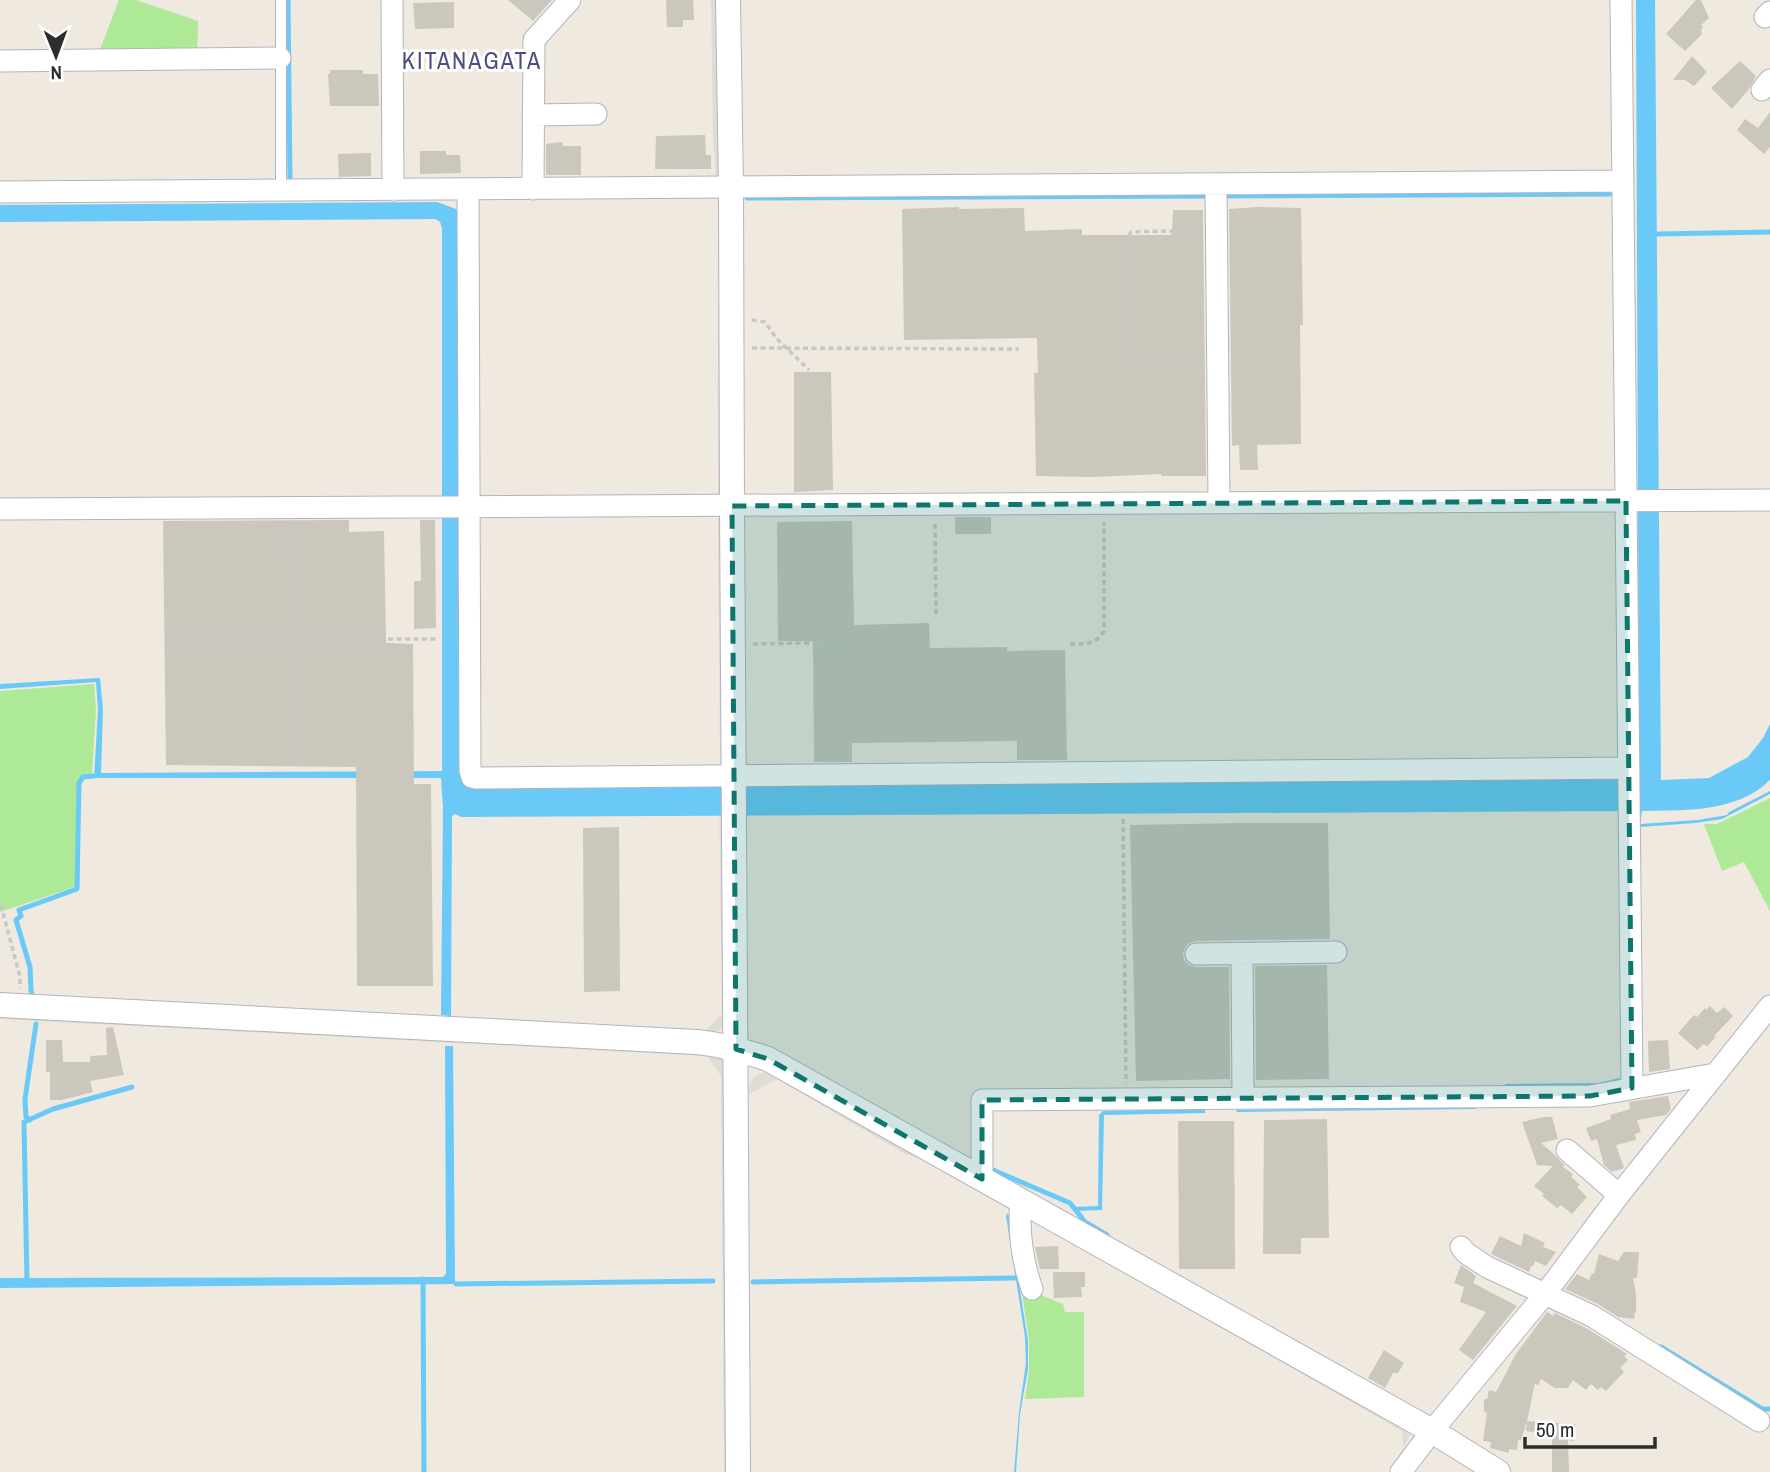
<svg xmlns="http://www.w3.org/2000/svg" width="1770" height="1472" viewBox="0 0 1770 1472" font-family="'Archivo Narrow',sans-serif">
<rect width="100%" height="100%" fill="#efe9df"/>
<!-- green -->
<path fill="#aee998" d="M119,0H136L198,21L197,57L96,60Z
M94,684L96,709L92,774L81,777L77,782L75,887L0,912V691Z
M1770,798V911L1744,862L1722,871L1704,824H1717Z
M1021,1287L1063,1304L1065,1312H1084V1397L1025,1399L1029,1370V1340Z"/>
<!-- plaza -->
<path fill="#dfdcd6" d="M711,0H719L722,175L716,180L713,137Z
M718,195H719L725,494L718,497Z
M718,512L722,513L728,766L720,772Z
M719,782H727L725,1026L718,1031L709,1033L704,1032L722,1014Z
M0,1011L705,1050L720,1056L724,1062L730,1472H724L721,1076L707,1056L0,1019Z
M769,1071L1408,1430L1409,1436L1405,1446L1404,1448L1402,1431L1020,1212L916,1157L905,1154L777,1079L749,1094V1084L753,1079L758,1074Z"/>
<!-- water -->
<path fill="#6bc9f8" d="M1636,0H1655L1661,780L1709,778L1748,757L1763,738L1770,724V780C1737,813 1684,810 1642,811L1640,824L1698,820L1727,815L1729,812L1770,791V794L1722,819L1695,823L1640,827L1642,1077L1636,1078L1638,811L461,817L455,814L452,816L451,1016L441,1015L443,808L441,778H94L98,710L96,682L0,689V684L100,678L103,710L101,773L442,771V228L440,222L435,219L0,222V205L437,202L456,209L460,218L462,778L712,785L1639,779Z
M445,1046H453L455,1280L456,1284L0,1288V1278L443,1277L446,1274Z
M1619,1078L1620,1080L1599,1085L1505,1088V1084L1599,1083Z
M1475,1107L1476,1109L1237,1112L1236,1110Z
M1205,1109V1113L1104,1115L1102,1210L1076,1211L1075,1207L1098,1206L1099,1115L1103,1111Z
M1008,1213L1028,1341V1369L1020,1414L1016,1472H1014L1019,1412L1026,1363L1025,1337L1006,1216Z"/>
<g fill="none" stroke-linecap="round" stroke-linejoin="round">
<!-- stream -->
<path stroke="#6bc9f8" stroke-width="5" d="M288,0L290,180
M1222,196L1610,194
M747,198L1213,196
M1657,234L1770,232
M32,994L31,991L30,967L16,920L21,916L19,910L77,889L79,783L83,777L94,776
M30,1120L26,1117L25,1099L36,1024
M993,1170L1070,1203L1085,1222L1107,1235
M423,1279L424,1472
M753,1282L1015,1278
M27,1283L24,1122L53,1109L132,1087
M456,1284L713,1281
M1661,1347L1762,1409H1770"/>
</g>
<!-- building -->
<path fill="#cbc7bd" d="M508,0H552L533,21Z
M666,0H693L694,20H683V27H667Z
M1696,0H1701L1709,18L1701,25L1703,27L1701,30L1702,34L1685,51L1666,34Z
M454,2V28L415,29L413,3Z
M1692,56L1707,72L1694,86L1685,80H1673Z
M1740,61L1756,76L1749,89L1732,109L1711,88Z
M330,70H363V74H378L379,106H330L328,74H330Z
M1770,112V147L1764,154L1737,130L1745,119L1758,128Z
M705,135L706,155H711V169H655L656,136Z
M562,142L563,146H581V175H546V144Z
M420,151H446V155H460L461,173L420,174Z
M371,153V176L339,177L338,154Z
M959,207V209L1024,208L1025,231L1082,229V235H1170L1172,234L1173,210H1203L1206,476H1161V474L1091,477L1036,476L1034,373H1038L1037,338L904,340L902,209Z
M1257,207L1301,208L1303,325H1300L1301,444L1257,445L1258,470H1240L1239,445L1232,446L1229,209Z
M794,372H831L833,490L794,492Z
M955,517H991V534H955Z
M349,520V532L384,531L386,643L413,644L414,784H431L433,986H357L356,767L166,765L163,521Z
M420,520H435L436,628L414,629V581H421Z
M852,521L854,625L929,623L930,648L1007,647V651L1065,650L1067,760H1017V741L852,743V762H814L813,641H778L777,522Z
M1241,823H1328L1330,939L1196,941L1189,943L1185,947L1183,954L1184,960L1189,965L1196,967H1229L1230,1079L1136,1081L1130,825Z
M619,827L620,991L584,992L583,828Z
M1327,965L1329,1079L1256,1080L1255,966Z
M1710,1006L1717,1013L1724,1007L1733,1016L1714,1036L1716,1037L1707,1046L1704,1044L1697,1050L1678,1033L1694,1015L1697,1017L1705,1008L1706,1010Z
M113,1027L124,1075L90,1081L93,1092L62,1100H50V1072H46V1040H62L63,1062H90V1056L107,1055L106,1028Z
M1668,1040L1670,1069L1649,1072L1648,1041Z
M1668,1096L1671,1109L1666,1115L1637,1120L1641,1132L1635,1134L1636,1140L1616,1145L1624,1168L1612,1172L1604,1165L1597,1139L1591,1141L1586,1128L1611,1119L1610,1115L1630,1109L1629,1102Z
M1544,1117H1552L1558,1139L1541,1143L1555,1155L1565,1166H1562L1573,1174L1571,1177L1580,1185L1577,1187L1587,1197L1572,1214L1561,1205L1557,1208L1542,1196L1544,1194L1534,1186L1553,1166L1537,1165L1522,1122Z
M1327,1119L1329,1238H1301V1254H1263L1264,1120Z
M1178,1121H1234L1235,1269H1179Z
M1524,1233L1545,1243L1543,1247L1556,1252L1546,1266L1535,1261L1533,1266H1531L1529,1272L1491,1254L1500,1236L1521,1246Z
M1058,1246L1059,1269H1040L1035,1247Z
M1624,1252H1639L1637,1278H1633L1636,1294V1312H1635L1634,1319L1618,1317L1598,1304L1565,1289L1577,1274L1589,1280L1592,1273L1594,1274L1599,1254L1618,1261Z
M1461,1265L1476,1276L1473,1283L1517,1306L1473,1360L1459,1350L1486,1312L1460,1302L1464,1287L1454,1283Z
M1053,1272H1085V1287H1081L1082,1297L1054,1298Z
M1547,1312L1553,1316L1555,1313L1586,1328L1627,1354L1624,1356L1628,1360L1620,1368L1624,1372L1606,1391L1601,1387L1598,1390L1591,1384L1586,1390L1573,1380L1568,1388H1555L1541,1379L1538,1386L1535,1383L1527,1421L1521,1440H1518L1517,1450L1509,1449V1453L1490,1448L1491,1442L1483,1441L1487,1413L1484,1412V1399H1487L1489,1390L1496,1392L1516,1354Z
M1384,1350L1404,1363L1398,1373H1393L1385,1388L1368,1378Z
M1527,1421L1575,1424L1574,1441L1568,1440L1569,1472H1552V1435L1526,1431Z"/>
<g fill="none" stroke-linecap="round" stroke-linejoin="round">
<defs>
<path id="service" d="M281,0V190"/>
<path id="minor" d="M392,0L393,190
M1621,0L1632,1088
M1765,17L1770,12
M0,61L280,58
M1762,90L1770,80
M533,115L596,114
M1216,184L1219,502
M468,189L470,770L472,777L476,778L1629,768
M533,189L534,40L570,0
M0,192L1623,181
M0,509L1770,500
M1196,954L1336,952
M1242,954L1243,1098
M1567,1150L1619,1195
M982,1179V1100L1590,1096L1715,1074
M1021,1201C1018,1231 1022,1260 1032,1289
M1461,1247L1466,1253L1487,1267L1592,1316L1759,1421
M1401,1472L1432,1431L1545,1294L1619,1195L1770,1006"/>
<path id="tertiary" d="M728,0L731,188L732,506L738,1472
M0,1005L696,1042C721,1044 744,1051 768,1059L1432,1431L1498,1472"/>
</defs>
<!-- service casing -->
<use href="#service" stroke="#b3b4c1" stroke-width="12"/>
<!-- minor casing -->
<use href="#minor" stroke="#b3b4c1" stroke-width="23"/>
<!-- tertiary casing -->
<use href="#tertiary" stroke="#b3b4c1" stroke-width="26"/>
<!-- path -->
<path stroke="#c8c8c8" stroke-width="3.5" stroke-dasharray="5 3.5" stroke-linecap="butt" d="M1200,230L1131,232L1128,236L1127,261L1131,356L1144,361H1201
M752,320L765,322L776,338L809,370
M752,348L1019,349
M289,524L292,757
M935,524L936,616
M167,639H438
M753,644L853,642
M1070,644C1085,644 1096,645 1104,631V522
M1123,819L1126,1083
M1,905L20,977V988"/>
<!-- service -->
<use href="#service" stroke="#fff" stroke-width="10"/>
<!-- minor -->
<use href="#minor" stroke="#fff" stroke-width="21"/>
<!-- tertiary -->
<use href="#tertiary" stroke="#fff" stroke-width="24"/>
</g>
<!-- marked area -->
<path fill="#0f766e" fill-opacity="0.2" stroke="#0f766e" stroke-width="5" stroke-dasharray="14 9" stroke-linejoin="round" d="M1626,501L1632,1088L1590,1096L982,1100V1179L768,1059L736,1049L732,506Z"/>
<g text-anchor="middle" stroke-width="6" stroke-linejoin="round" paint-order="stroke">
<!-- quarter labels -->
<g font-size="24" letter-spacing="2" fill="#494f82" stroke="#fff">
<text x="472" y="69">KITANAGATA</text>
</g>
</g>
<!-- north arrow -->
<g transform="translate(56 56) rotate(179)" stroke="#ffffff" stroke-width="5" paint-order="stroke">
<path d="M0-5L12 26L0 18L-12 26Z" fill="#2d2d2d"/>
<text y="-10" font-size="19" font-weight="bold" text-anchor="middle" fill="#2d2d2d">N</text>
</g>
<!-- scale -->
<path d="M1525 1437v10h130v-10" fill="none" stroke="#2d2d2d" stroke-width="3.5"/>
<text x="1536" y="1437" font-size="21" fill="#2d2d2d" stroke="#ffffff" stroke-width="5" paint-order="stroke">50 m</text>
</svg>
